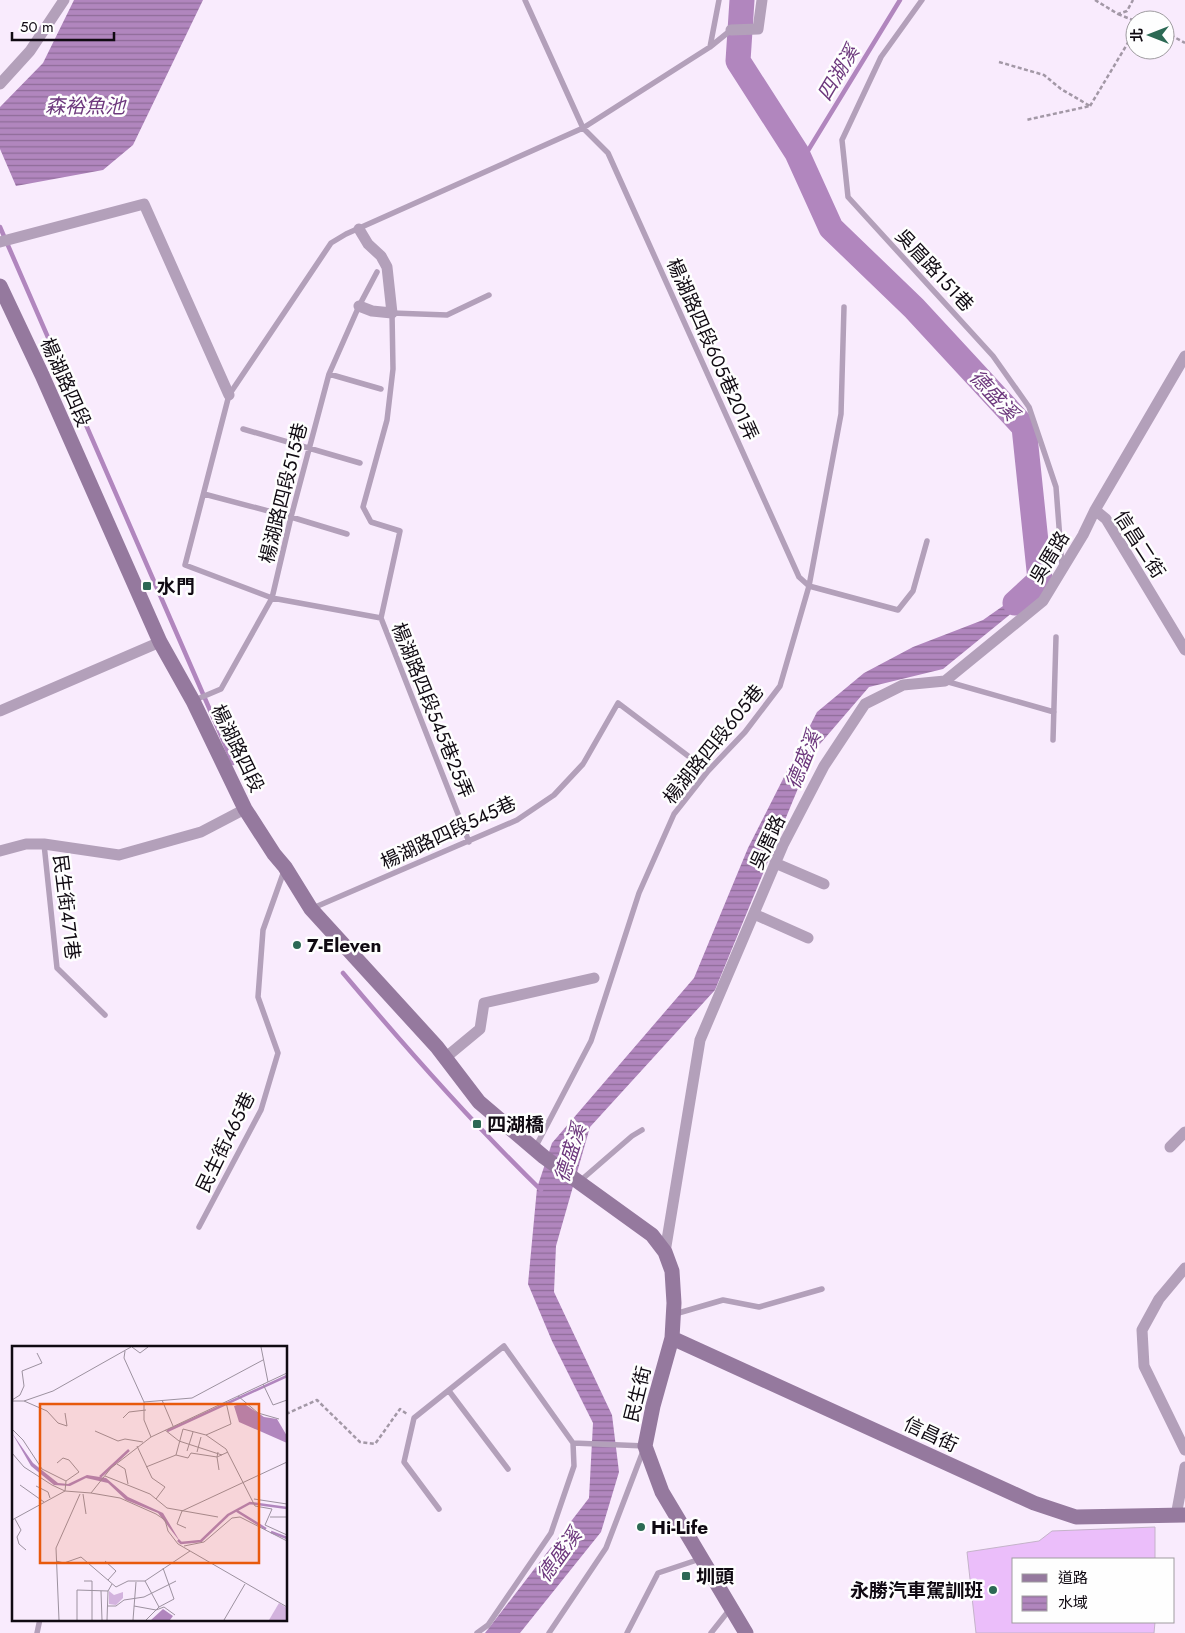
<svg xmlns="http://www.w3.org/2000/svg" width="1185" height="1633" viewBox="0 0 1185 1633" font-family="Jost,'Noto Sans TC',sans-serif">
<defs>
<pattern id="water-rules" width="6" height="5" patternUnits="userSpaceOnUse" patternTransform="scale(1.25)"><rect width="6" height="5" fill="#b186be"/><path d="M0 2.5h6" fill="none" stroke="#8f6c99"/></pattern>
</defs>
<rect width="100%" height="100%" fill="#f9ebfd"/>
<!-- water -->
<path fill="url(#water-rules)" d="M74,0H203L133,145L103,170L16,186L0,149V107L43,63Z
M1040,580V590L943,669L869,687L813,752L715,990L590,1127L556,1246L554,1292L612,1415L619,1472L601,1532L520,1633H485L589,1498L593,1423L552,1341L528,1284L537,1188L552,1143L694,978L748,848L817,712L864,673L913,647L983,620Z"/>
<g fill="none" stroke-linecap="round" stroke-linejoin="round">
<!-- stream -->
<path stroke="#b186be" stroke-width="4.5" d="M801,162L900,0
M0,227L233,763
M343,973C406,1048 471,1122 541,1190"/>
<!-- river -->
<path stroke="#b186be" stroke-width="25" d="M742,0L738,61L797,153L831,228L914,308L1024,427L1040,580L1015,603"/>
</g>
<!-- building -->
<path fill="#ebbefa" stroke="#c4b3c9" d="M1155,1527V1559H1014V1622H1155L1154,1633H976L967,1552L1039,1541L1052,1531Z"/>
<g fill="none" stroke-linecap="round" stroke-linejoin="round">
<!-- path -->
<path stroke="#a398a6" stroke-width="2.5" stroke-dasharray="4 2.5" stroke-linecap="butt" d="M1095,0L1118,14L1127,11L1133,0
M1118,14L1135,21
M1165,32L1185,43
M999,62L1044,75L1061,89L1090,106L1026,120
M1090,106L1135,31
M286,1414L317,1400L360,1442L375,1444L400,1409L407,1414"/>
<!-- lane -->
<path stroke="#b3a0ba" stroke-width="5.5" d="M525,0L583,128L608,153L799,577L809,586L898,610L913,591L927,541
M922,0L881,57L842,140L848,197L993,356L1029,407L1056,487L1062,566
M710,47L719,0
M329,374L381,389
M243,429L360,463
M204,494L291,517L347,534
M381,618L272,598L185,565L229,395L331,243L346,234L583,128L710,47L731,30
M381,618L400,531L371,522L363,507L387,420L393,369L392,313L447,315L489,295
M381,618L469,842
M945,681L1054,712
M195,700L221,689L272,598L291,517L329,374L359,306L377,272
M1053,740L1056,637
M44,844L57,968L105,1015
M313,908L517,820L554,795L583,764L618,703L708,771
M535,1148L591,1041L639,893L674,814L708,771L745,732L780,686L809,586L841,414L844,307
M580,1181L632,1136L642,1130
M199,1227L261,1110L278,1053L258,997L263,930L284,871
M675,1314L723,1300L759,1307L822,1289
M449,1391L508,1469
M439,1509L404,1462L414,1418L504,1346L573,1443
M37,1633L40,1619
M477,1633L488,1625L551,1533L574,1466L573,1443
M549,1633L606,1548L645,1446L573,1443
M627,1633L658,1573L700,1559
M711,1633L730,1609"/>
<!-- street -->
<path stroke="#b3a0ba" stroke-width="11" d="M731,30L758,29L762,0
M0,84L30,51L64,0
M0,242L144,204L229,395
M359,306L372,311L392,313L387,267L381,256L368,244L359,229
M1095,510L1106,519L1185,650
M0,711L160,642
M0,851L26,844H44L119,855L201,832L245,809
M775,863L824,884
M754,914L808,938
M445,1058L480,1029L484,1003L594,978
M1170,1147L1185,1132
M665,1252L700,1040L783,845L824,766L865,704L903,685L945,681L1043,601L1083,535L1095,510L1185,356
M1185,1268L1159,1299L1142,1330L1144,1366L1185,1450
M1176,1516L1185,1467"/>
<!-- secondary -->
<path stroke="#95799e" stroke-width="15" d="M0,286L42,375L160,642L193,701L245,809L274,854L285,867L311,909L437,1047L479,1102L544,1157L652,1235L665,1252L672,1271L674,1303L672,1338L653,1406L645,1446L662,1492L746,1633
M672,1338L1034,1503L1076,1517L1185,1515"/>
</g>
<!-- markers -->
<g fill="#2c6954" stroke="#fefefe" stroke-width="2">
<rect x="142" y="581" width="10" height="10" rx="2.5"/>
<circle cx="297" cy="945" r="5"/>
<rect x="472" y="1119" width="10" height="10" rx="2.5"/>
<circle cx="641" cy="1527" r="5"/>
<rect x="681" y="1571" width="10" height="10" rx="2.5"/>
<circle cx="993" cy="1590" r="5"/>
</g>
<g text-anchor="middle" stroke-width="5" stroke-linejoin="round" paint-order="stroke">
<!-- street labels -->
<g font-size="19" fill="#100a12" stroke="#fefefe">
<text transform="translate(935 270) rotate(47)" y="7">吳眉路151巷</text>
<text transform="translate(713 349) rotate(66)" y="7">楊湖路四段605巷201弄</text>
<text transform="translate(66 382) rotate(66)" y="7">楊湖路四段</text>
<text transform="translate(283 493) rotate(-76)" y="7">楊湖路四段515巷</text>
<text transform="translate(1140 544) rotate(57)" y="7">信昌二街</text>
<text transform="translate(1049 557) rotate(-59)" y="7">吳厝路</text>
<text transform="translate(433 710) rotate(68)" y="7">楊湖路四段545巷25弄</text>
<text transform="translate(713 744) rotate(-51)" y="7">楊湖路四段605巷</text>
<text transform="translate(238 748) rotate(64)" y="7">楊湖路四段</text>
<text transform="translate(448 832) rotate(-25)" y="7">楊湖路四段545巷</text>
<text transform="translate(767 842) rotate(-65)" y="7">吳厝路</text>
<text transform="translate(67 907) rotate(83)" y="7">民生街471巷</text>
<text transform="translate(225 1142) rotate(-64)" y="7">民生街465巷</text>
<text transform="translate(637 1394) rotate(-76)" y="7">民生街</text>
<text transform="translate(931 1434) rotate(25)" y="7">信昌街</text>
</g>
<!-- poi labels -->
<g font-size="19" font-weight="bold" fill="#100a12" stroke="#fefefe" text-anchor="start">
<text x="157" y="593">水門</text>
<text x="307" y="952">7-Eleven</text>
<text x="487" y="1131">四湖橋</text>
<text x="651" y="1534">Hi-Life</text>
<text x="696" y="1583">圳頭</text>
<text x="983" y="1597" text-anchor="end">永勝汽車駕訓班</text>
</g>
<!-- water labels -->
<g font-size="20" font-style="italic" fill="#6d387d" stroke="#fefefe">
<text transform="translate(838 73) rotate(-59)" y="7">四湖溪</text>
<text x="85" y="113">森裕魚池</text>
<text transform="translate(994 395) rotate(47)" y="7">德盛溪</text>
<text transform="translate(803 760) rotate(-68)" y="7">德盛溪</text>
<text transform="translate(570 1153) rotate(-72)" y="7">德盛溪</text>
<text transform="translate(559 1555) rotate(-54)" y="7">德盛溪</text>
</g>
</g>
<!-- overview -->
<g transform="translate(12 1346)">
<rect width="275" height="275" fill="#f9ebfd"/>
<path d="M97,245L102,249L111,246V252L104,259L97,258Z" fill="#d3b3de"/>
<path d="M267,257L275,262V274H257Z" fill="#d3b3de"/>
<path d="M231,57L252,71L265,73L275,90V97L227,76L222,60ZM0,87L21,117L46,137L56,138L75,129L94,132L116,151L151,167L169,197L146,167L114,154L96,137L74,132L58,140L42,139L19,120ZM151,263L161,270L158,274H139Z" fill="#b186be"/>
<path fill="none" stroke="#b186be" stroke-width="2.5" d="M155,85L275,30M88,131L117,104M225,165L254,183M259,186L275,192M166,194L169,197L189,195L216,169L238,157L275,162"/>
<path fill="none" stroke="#9c919f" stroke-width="1" d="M120,1L128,7L136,1M249,1L256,36M113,5L112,12L132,56V74L139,91M251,38L261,59L275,54M226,50L246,67L267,73M0,54L8,49L12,40L10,25L30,17L25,7M150,54L161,80M0,55H12L41,45L119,1M12,55L35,65L46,77L55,80L53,67M132,56L180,52L251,14M111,72L117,66L134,64M0,83L11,94L30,123L54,135M153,84L167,95L210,109M83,85L106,95L113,93L131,96M194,89L219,78L214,56M125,100L140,132L153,141L144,153M175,105L181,86M185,106L189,91M206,106L205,111L216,106M0,107L12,121L40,139L53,145L54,135M164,109L171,83L194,89L214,103L243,160L260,163L253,179L275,189M164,109L176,112L179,107L205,111L207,124M45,117L51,112L57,114L67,126L54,135M105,118L113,123L116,138M134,121L164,109M93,130L138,148L155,162L206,171M8,139L32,156M24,140L36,146L38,152M79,147L108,152L144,168L153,174L156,185L166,198L275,261M71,148L74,168M242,153L275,158M258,171H275M3,173L9,184L5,191L7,198L14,204M0,174L53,145L79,147L99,122L139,91L275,27M174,182L165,178L170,165L275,116M172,200L192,196L220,172L228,171L275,195M44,215L52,217L69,211L104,241L116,235H133L178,205M93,215L104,225L96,234M72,235H80V274M133,235L147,261M89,245L90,274M112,254L132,251L164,235M96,260H104L112,254M122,260L144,264L152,261L163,269M47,274L44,202L68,148M65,274V244L96,245M95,274L96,245L100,238M121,274L124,236M134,274L147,261L162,253L151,222M212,274L233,238"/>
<path fill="#e8590c" fill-opacity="0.15" stroke="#e8590c" stroke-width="2.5" d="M28,58H247V217H28Z"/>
<rect width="275" height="275" fill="none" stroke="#100a12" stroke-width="2.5"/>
</g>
<!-- legend -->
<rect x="1012" y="1558" width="162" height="65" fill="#fefefe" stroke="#9f9ca0"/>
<rect x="1022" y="1574" width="25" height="8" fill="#95799e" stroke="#9f9ca0"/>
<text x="1058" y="1583" font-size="15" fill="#100a12">道路</text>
<rect x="1022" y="1596" width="25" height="15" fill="url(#water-rules)" stroke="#9f9ca0"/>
<text x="1058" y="1608" font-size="15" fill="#100a12">水域</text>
<!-- north arrow -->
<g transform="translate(1150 35) rotate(270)"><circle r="24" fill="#fefefe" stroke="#9f9ca0"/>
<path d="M0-4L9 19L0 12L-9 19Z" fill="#2c6954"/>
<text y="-8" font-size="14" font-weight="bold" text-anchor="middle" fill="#100a12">北</text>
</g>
<!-- scale -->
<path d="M12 32v8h102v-8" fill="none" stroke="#100a12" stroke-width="2.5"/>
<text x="20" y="32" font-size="15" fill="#100a12" stroke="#fefefe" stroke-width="4" paint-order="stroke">50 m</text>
</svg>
